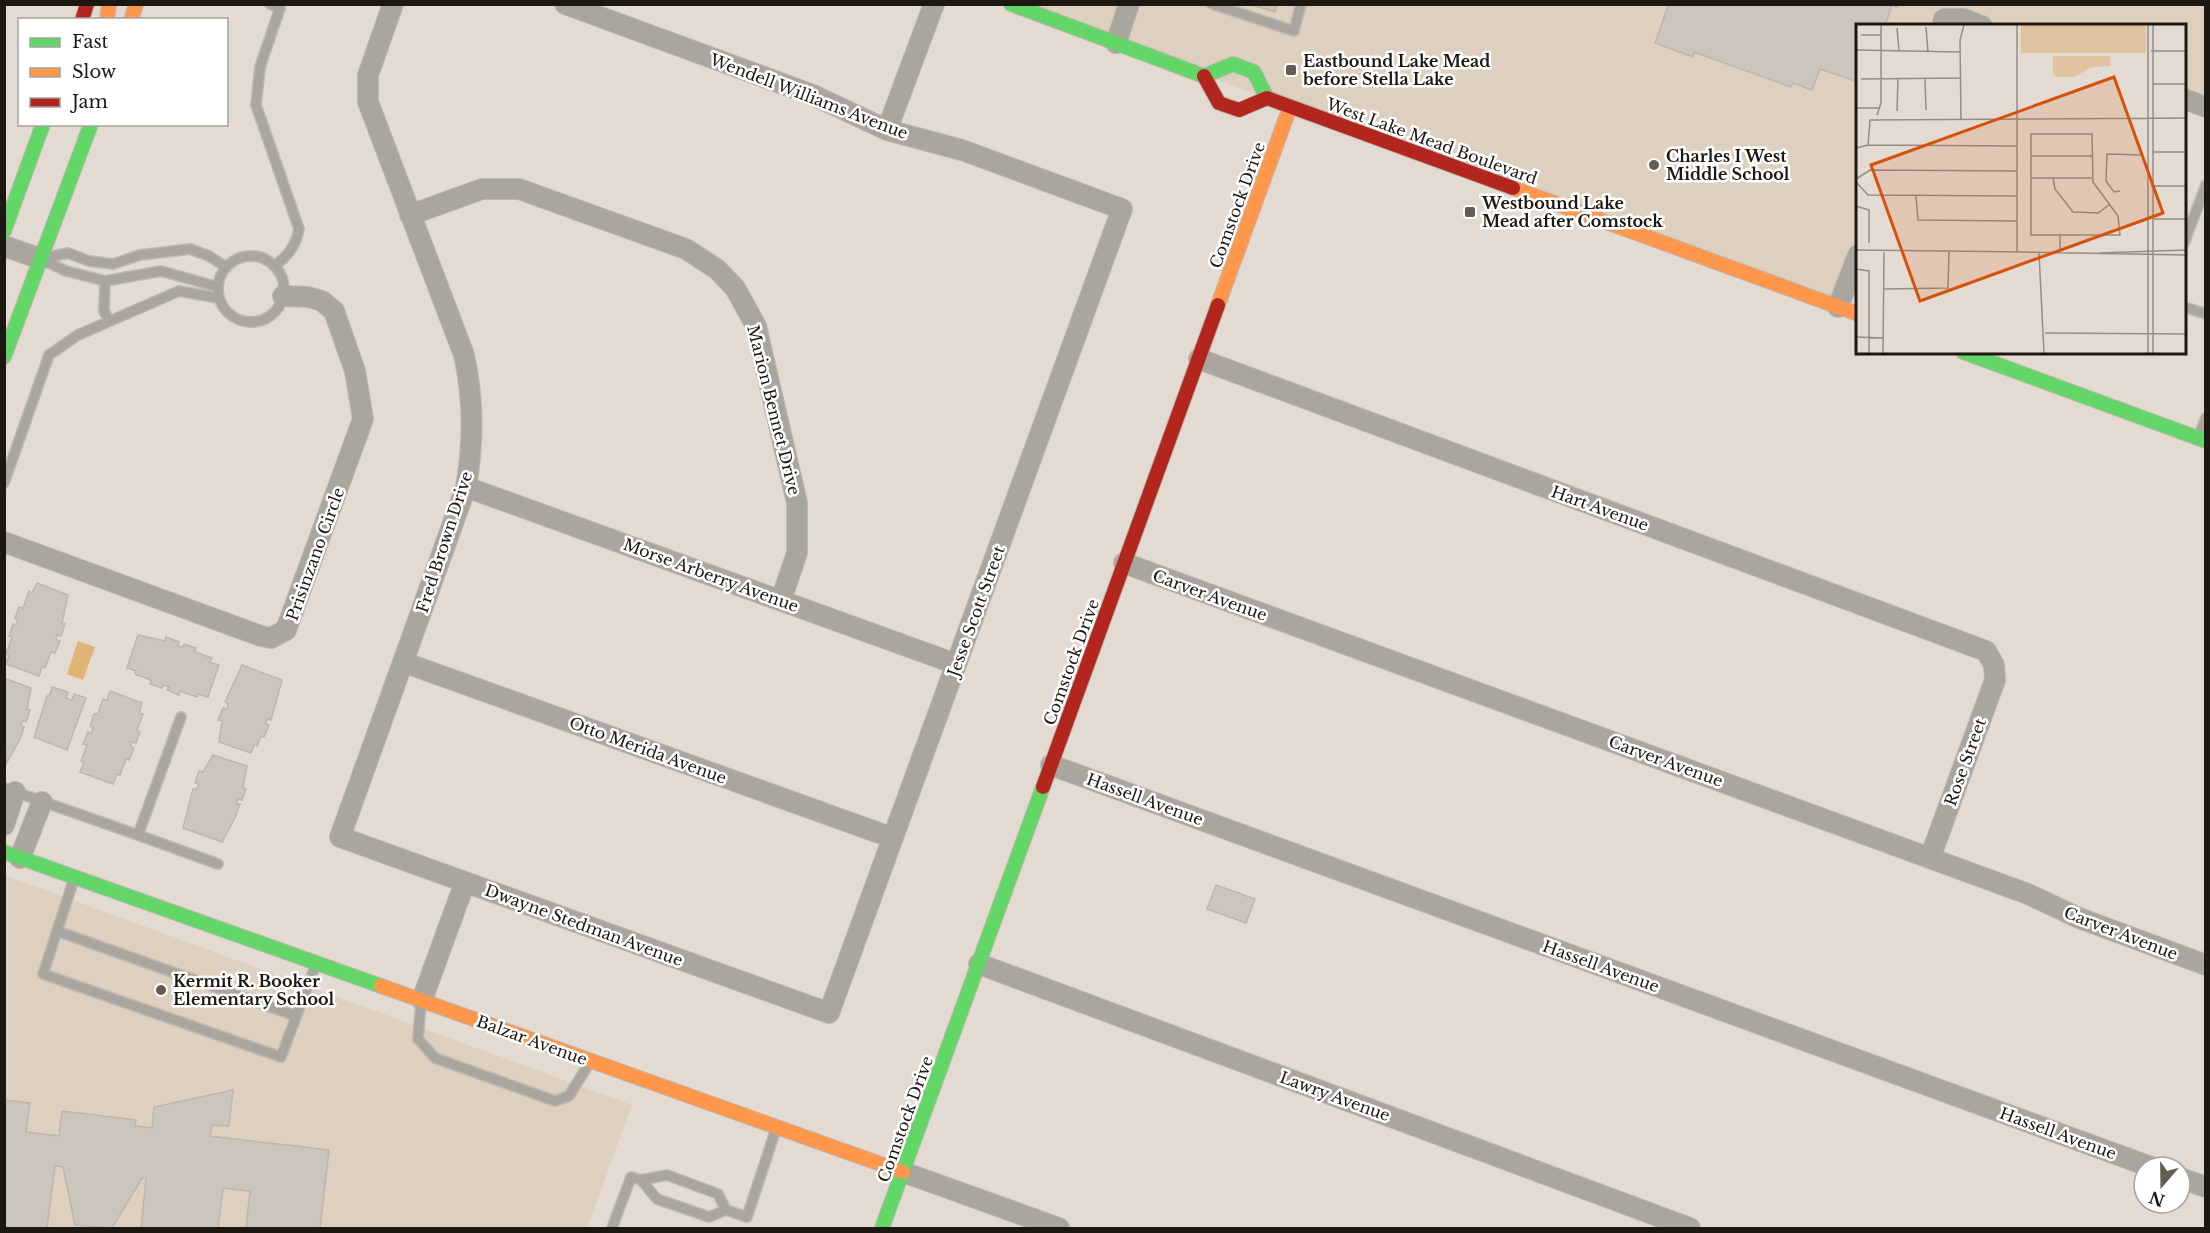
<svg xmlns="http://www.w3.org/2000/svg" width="2210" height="1233" viewBox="0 0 2210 1233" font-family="'Libre Baskerville',serif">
<rect width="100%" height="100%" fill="#e3dbd1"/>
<!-- built -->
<path fill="#ded0bf" d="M1012,5H2205V107L2185,99L2184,26H1858L1857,255L1838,307Z
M4,875L632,1105L587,1228H5Z"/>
<!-- water -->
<path fill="#e0b377" d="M78,641L95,647L83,680L67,674Z"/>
<!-- building -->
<path fill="#ccc5be" stroke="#bcb6ae" stroke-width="1.5" d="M1249,4H1277L1275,12Z
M1669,4H1898L1897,7L1892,5L1885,26H1858V82L1820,69L1812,90L1793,83L1791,87L1694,52L1693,57L1655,43Z
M37,583L68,595L62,623L65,624L61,636L57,635L56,639L60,641L55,653L51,652L45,668L42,667L39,676L6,664L9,655L6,654L12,637L9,636L13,624L16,625L18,620L15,618L19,607L23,608L29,591L32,593Z
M138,635L165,641L166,637L179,642L178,646L183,647L184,644L196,648L195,652L212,658L210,662L219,665L208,697L198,694L197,697L180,691L179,695L167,690L169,687L163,685L162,688L150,684L151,680L135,674L136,671L127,668Z
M242,665L282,680L271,720L268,719L265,723L269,725L264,737L261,736L257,746L254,745L251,753L219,742L222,721L218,720L223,708L227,709L228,704L225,702Z
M4,678L31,688L27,709L30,710L26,722L22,721L21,726L24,727L20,739L6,764Z
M52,687L68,692L66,698L72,700L74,694L86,698L67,750L34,737L47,696H49Z
M110,691L142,703L139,713L143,714L137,730L140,732L136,743L132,742L130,746L134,748L129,760L126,759L120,775L117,774L113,784L80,772L84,762L81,761L87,745L83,744L88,732L91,733L93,728L90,726L94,714H98L103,699L107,700Z
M213,755L247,766L243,787L246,789L242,800L238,799L236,804H240L235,818L222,842L183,828L193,789H197L199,784L195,783L199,771L203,772Z
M1216,885L1255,899L1246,923L1207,909Z
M233,1090L229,1126L212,1125L210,1136L329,1150L320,1228H246L250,1191L223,1188L218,1228H141L146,1179L142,1178L112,1228L75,1225L63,1167L55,1166L47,1228H4V1100L30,1103L26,1132L59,1136L62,1111L136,1120L135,1126L152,1128L154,1107Z"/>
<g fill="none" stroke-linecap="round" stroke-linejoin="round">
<defs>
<path id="lane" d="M270,4L280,8L260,67L256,105L299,229C296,246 288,256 274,266
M1212,4L1294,31L1301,4
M2184,243L2206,185
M218 289a33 33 0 1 1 66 0a33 33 0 1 1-66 0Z
M48,257L68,253L89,261L113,264L140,255L190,249L209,256L226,267
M43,260L66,271L105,281L161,271L218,287
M105,281L104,311L109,321
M2184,307L2206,314
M2199,435L2206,418
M4,483L49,355L78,335L179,291L219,298
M181,717L138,835L218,864
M4,788L138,835
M74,879L43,974L281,1057L316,964
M57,931L296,1016
M421,1003L418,1039L435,1058L555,1101L569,1096L590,1062
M726,1210L718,1194L667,1175L641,1180L657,1199L709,1217L726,1210L747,1217L776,1129
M612,1228L631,1177L641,1180"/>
<path id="street" d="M393,4L368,75V102L464,355C474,400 474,441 466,487L340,837L829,1013L1122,209L962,150L887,130L813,95L565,4
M1942,26L1944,19H1964L1982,26
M1116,43L1129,4
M2184,99L2206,107
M887,130L934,4
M410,215L482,189H519L686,249L718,270L735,288L756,326L797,503V553L781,600
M4,246L41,259
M1838,307L1858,255
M1199,359L1986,651L1994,665L1995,680L1930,858
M466,487L956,664
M4,542L261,636L271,638L286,630L363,419L355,371L334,311L322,301L308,297L283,296
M1124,563L2028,894L2079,918L2206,965
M403,662L893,838
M1051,765L2151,1167
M4,825L15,792
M20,858L42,802
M979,964L1690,1228
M422,1000L465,882
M903,1172L1059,1228
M2180,1178L2206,1187"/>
<path id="fast" d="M1011,4L1204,76L1233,64L1254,72L1267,98
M4,231L43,124
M1963,352L2206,441
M4,357L91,124
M4,852L381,986
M882,1228L1043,787"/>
<path id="slow" d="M107,20L109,4
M131,20L136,4
M1513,188L1858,314
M1218,305L1290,107
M381,986L903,1172"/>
<path id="jam" d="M82,20L87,4
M1204,76L1219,103L1239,110L1267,98L1513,188
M1043,787L1218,305"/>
</defs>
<!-- lane casing -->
<use href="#lane" stroke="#beb8b0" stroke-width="12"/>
<!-- street casing -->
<use href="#street" stroke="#beb8b0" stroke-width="22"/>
<!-- fast casing -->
<use href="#fast" stroke="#beb8b0" stroke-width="16"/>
<!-- slow casing -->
<use href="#slow" stroke="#beb8b0" stroke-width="16"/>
<!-- jam casing -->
<use href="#jam" stroke="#beb8b0" stroke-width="16"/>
<!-- lane -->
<use href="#lane" stroke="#a9a59f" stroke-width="9"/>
<!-- street -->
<use href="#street" stroke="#a9a59f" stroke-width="20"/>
<!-- fast -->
<use href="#fast" stroke="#63d668" stroke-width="14"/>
<!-- slow -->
<use href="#slow" stroke="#ff974d" stroke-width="14"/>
<!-- jam -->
<use href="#jam" stroke="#b3261e" stroke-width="14"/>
</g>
<!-- markers -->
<g fill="#625c54" stroke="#fff" stroke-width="2">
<rect x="1285" y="64" width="12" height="12" rx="3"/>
<circle cx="1654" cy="165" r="6"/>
<rect x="1464" y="206" width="12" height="12" rx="3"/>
<circle cx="161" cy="990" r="6"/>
</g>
<g text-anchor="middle" stroke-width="5" stroke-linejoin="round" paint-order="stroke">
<!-- poi labels -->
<g font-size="16" font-weight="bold" fill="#1c1711" stroke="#fff" text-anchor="start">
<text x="1303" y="67">Eastbound Lake Mead<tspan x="1303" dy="18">before Stella Lake</tspan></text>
<text x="1666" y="162">Charles I West<tspan x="1666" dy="18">Middle School</tspan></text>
<text x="1482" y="209">Westbound Lake<tspan x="1482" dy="18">Mead after Comstock</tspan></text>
<text x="173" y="987">Kermit R. Booker<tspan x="173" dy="18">Elementary School</tspan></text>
</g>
<!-- street labels -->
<g font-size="16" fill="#1c1711" stroke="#fff">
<text transform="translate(809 96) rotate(21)" y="6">Wendell Williams Avenue</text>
<text transform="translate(1432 141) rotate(20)" y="6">West Lake Mead Boulevard</text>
<text transform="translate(1237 205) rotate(-70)" y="6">Comstock Drive</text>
<text transform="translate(774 410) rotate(76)" y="6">Marion Bennet Drive</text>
<text transform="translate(1600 508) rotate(20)" y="6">Hart Avenue</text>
<text transform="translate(444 542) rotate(-72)" y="6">Fred Brown Drive</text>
<text transform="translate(315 554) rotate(-70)" y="6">Prisinzano Circle</text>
<text transform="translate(711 575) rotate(20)" y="6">Morse Arberry Avenue</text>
<text transform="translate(1210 595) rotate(20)" y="6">Carver Avenue</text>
<text transform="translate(976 611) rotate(-70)" y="6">Jesse Scott Street</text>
<text transform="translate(1071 662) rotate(-70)" y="6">Comstock Drive</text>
<text transform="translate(648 750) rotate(20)" y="6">Otto Merida Avenue</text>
<text transform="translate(1666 761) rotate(20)" y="6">Carver Avenue</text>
<text transform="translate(1965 762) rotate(-70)" y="6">Rose Street</text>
<text transform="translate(1145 799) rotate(20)" y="6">Hassell Avenue</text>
<text transform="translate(584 925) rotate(20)" y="6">Dwayne Stedman Avenue</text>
<text transform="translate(2121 933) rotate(21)" y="6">Carver Avenue</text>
<text transform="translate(1601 966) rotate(20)" y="6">Hassell Avenue</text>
<text transform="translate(532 1040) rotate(20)" y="6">Balzar Avenue</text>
<text transform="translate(1335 1096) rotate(20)" y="6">Lawry Avenue</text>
<text transform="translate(905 1119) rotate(-70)" y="6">Comstock Drive</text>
<text transform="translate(2058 1133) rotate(20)" y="6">Hassell Avenue</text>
</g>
</g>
<!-- overview -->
<g transform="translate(1856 24)">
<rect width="330" height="330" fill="#e3dbd1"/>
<path d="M165,1H290V29H165ZM197,32H254L255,42L236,43L218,53H201L197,50Z" fill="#e1c39f"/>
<path fill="none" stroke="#938d84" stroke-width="1.5" d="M161,1V228M70,3L72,28M41,4L43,27M5,11H25M0,26L104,28M295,27H330M69,54L70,86M5,55L104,54M297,60H330M0,84H24M41,87L42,54M21,91L25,79V1M105,95L104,16L108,1M175,110H236L237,158L262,192L264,211H175ZM12,121L14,96L330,94M0,124L12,121L161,122M297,128H330M175,132H236M175,154H236M197,154L199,165L217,188L242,189L253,181M0,155L14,146L161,147M0,158L12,171L161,172M295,162H330M264,167L258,168L250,157L251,130L287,131M60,172L62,196L161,197M0,182L13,186V219M297,195H330M0,226L172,228M164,228L330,231M183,229L188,329M204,229V210M243,229L330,226M0,245L13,247V329M28,265L92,264L93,228M189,309L330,310M0,313L27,314M27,329L28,228M292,329V1M297,329V1"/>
<path fill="#d4520c" fill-opacity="0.15" stroke="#d4520c" stroke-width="3" d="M258,53L307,189L64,277L15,141Z"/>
<rect width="330" height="330" fill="none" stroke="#1c1711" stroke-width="3"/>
</g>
<!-- border -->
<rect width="2210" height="1233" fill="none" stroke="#1c1711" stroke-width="12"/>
<!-- legend -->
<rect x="18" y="18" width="210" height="108" fill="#ffffff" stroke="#a4a2a0" stroke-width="1.5"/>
<rect x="30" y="38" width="30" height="9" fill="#63d668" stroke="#a4a2a0" stroke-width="1.5"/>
<text x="72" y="48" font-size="18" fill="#1c1711">Fast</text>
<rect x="30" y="68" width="30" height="9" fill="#ff974d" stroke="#a4a2a0" stroke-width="1.5"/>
<text x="72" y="78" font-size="18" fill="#1c1711">Slow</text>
<rect x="30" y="98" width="30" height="9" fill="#b3261e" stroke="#a4a2a0" stroke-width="1.5"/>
<text x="72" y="108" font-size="18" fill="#1c1711">Jam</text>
<!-- north arrow -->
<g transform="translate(2162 1185) rotate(200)"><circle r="28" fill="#ffffff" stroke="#a4a2a0" stroke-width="1.5"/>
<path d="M0-4.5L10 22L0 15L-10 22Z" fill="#625c54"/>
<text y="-9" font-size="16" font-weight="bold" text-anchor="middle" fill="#1c1711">N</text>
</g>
</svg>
